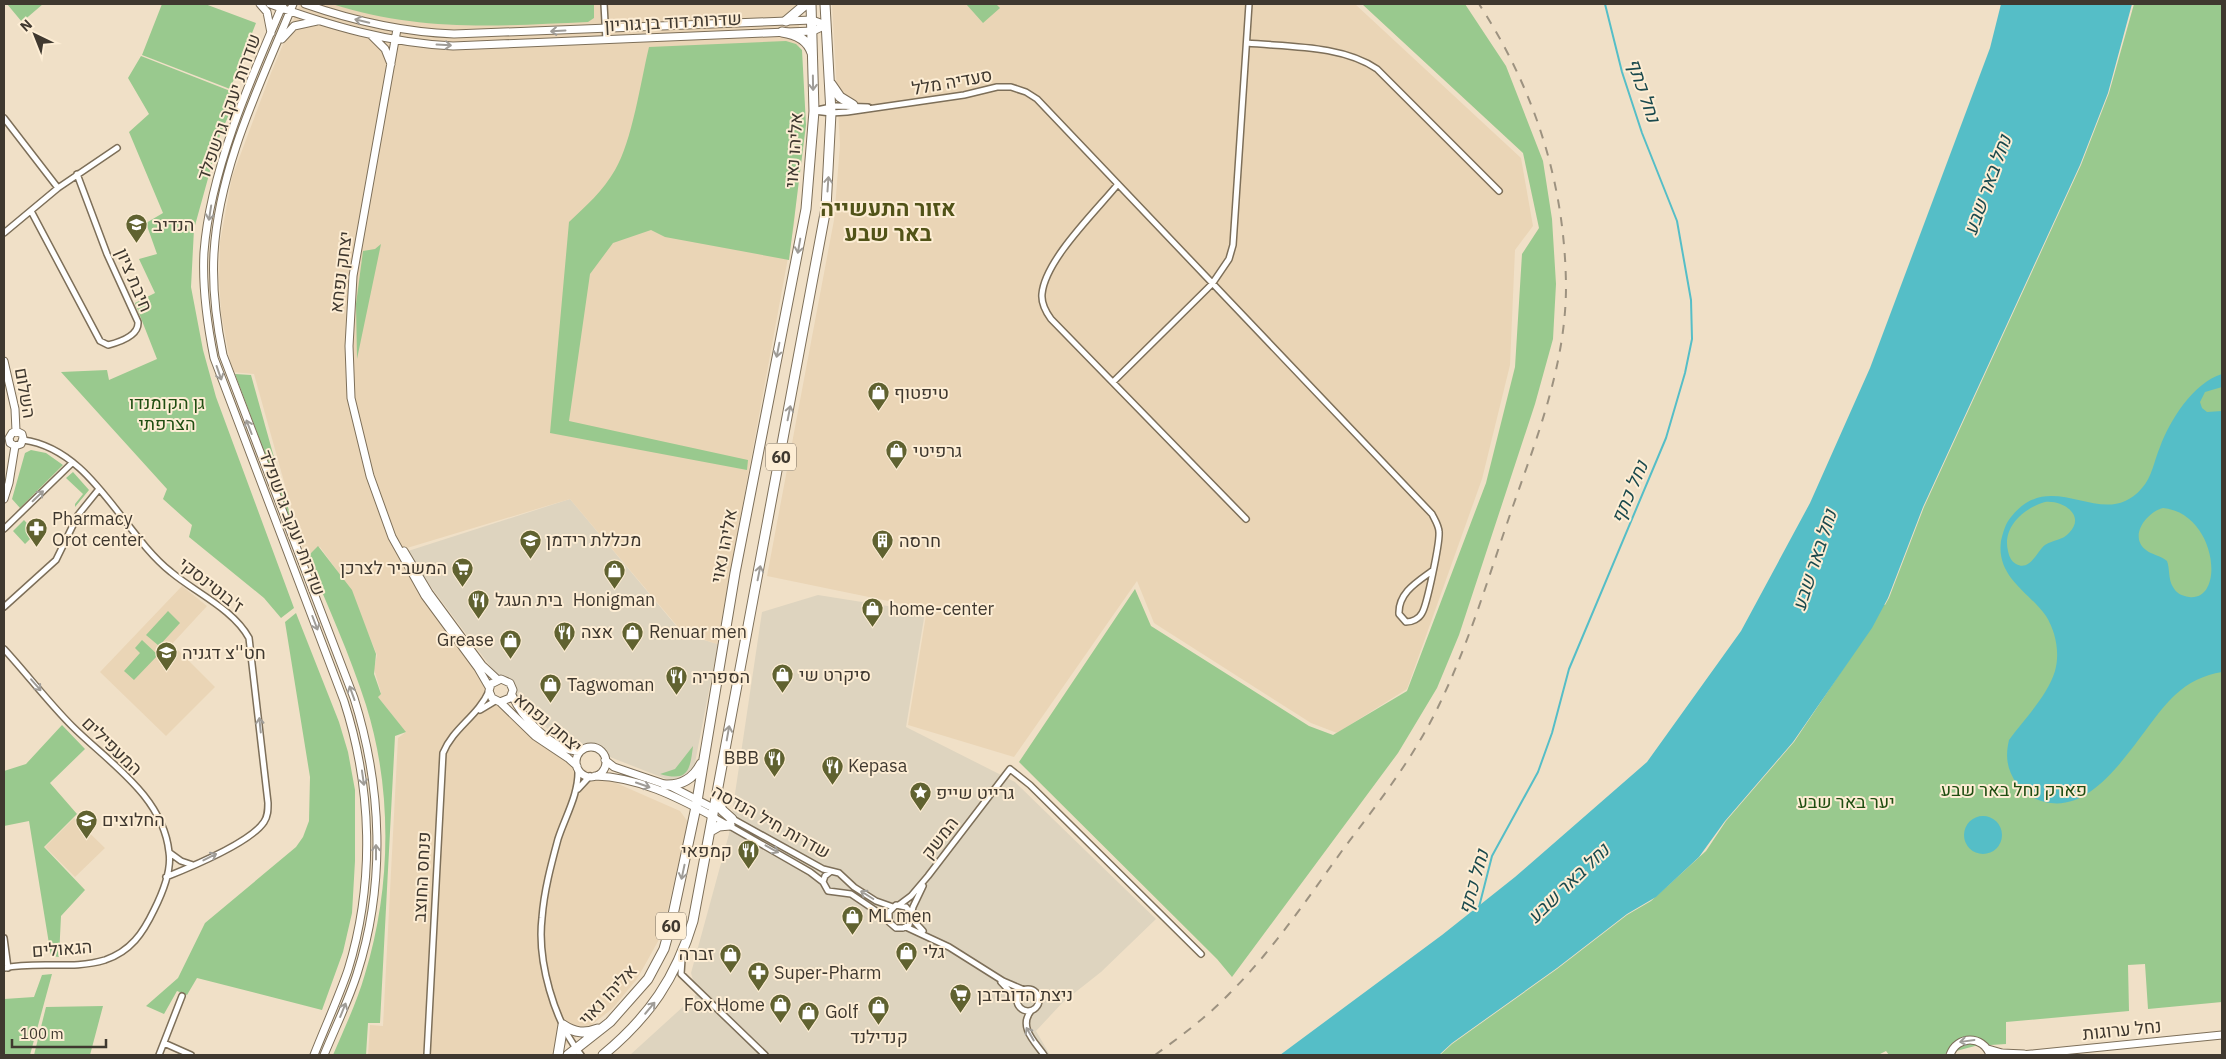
<svg xmlns="http://www.w3.org/2000/svg" width="2226" height="1059" viewBox="0 0 2226 1059" font-family="'IBM Plex Sans',Heebo,sans-serif">
<rect width="100%" height="100%" fill="#f0e0c7"/>
<!-- commercial -->
<path fill="#ded4bf" d="M570,499L683,634L718,644L694,768L688,775L677,781H671L610,757L593,745L574,747L548,729L505,686L431,587L408,551Z
M818,595L925,612L906,727L1015,782L1156,919L1101,972L1063,1002L1036,1031L1050,1055H630L697,994L691,973L729,834L762,612Z"/>
<!-- built -->
<path fill="#ead5b6" d="M300,4H799L800,152L794,225L717,644L683,633L570,499L397,551L414,585L504,711L532,736L566,761L680,811L688,822L662,934L651,954L637,979L612,1009L553,1055H368L370,1025L383,1026L398,738L406,732L378,697L381,693L374,669L377,655L350,589L320,547L305,557L254,374L232,372L221,312L219,278L220,242L232,177L271,73Z
M832,4H1355L1521,158L1533,226L1515,250L1510,365L1482,479L1407,689L1337,733L1311,723L1154,623L1137,581L1014,757L908,725L927,609L767,576L834,220L840,145Z
M182,586L207,606L172,644L215,687L166,736L100,672Z
M74,818L105,848L75,877L45,847Z"/>
<!-- green -->
<path fill="#99c98e" d="M7,4H43L22,22Z
M162,4H205L256,23L230,89L142,55Z
M332,4H594V18L588,22C498,26 419,32 332,4Z
M966,4H996L1000,8L983,23Z
M1362,4H1465L1506,66L1543,161L1552,219L1556,284L1553,339L1535,404L1459,635L1437,688L1398,753L1232,977L1217,959L1019,762L1135,589L1151,626L1309,726L1333,735L1407,691L1486,483L1515,367L1522,254L1539,228L1523,153Z
M2134,4H2222V1002L2148,1009L2145,964L2128,965L2129,1011L2006,1022V1044L1975,1046L1941,1055H1889L1886,1051L1878,1055H1440L1452,1044L1557,969L1627,915L1651,901L1706,851L1726,821L1794,742L1863,639L1883,604L1885,605L1889,598L1924,507L2081,165L2109,93Z
M786,41L796,44L802,50L806,125L789,260L665,237L651,230L613,243L590,274L569,421L748,460L747,470L550,433L569,222C586,206 603,191 615,170C632,142 641,80 649,47Z
M141,56L238,94L220,135L194,229L191,287L203,350L216,397L294,608L281,618L264,598L189,537L192,525L163,499L167,489L61,372L107,370L109,380L157,359L135,303L155,293L139,259L157,254L146,223L163,213L129,132L149,114L128,78Z
M381,244L357,359L356,304L363,251L375,249Z
M235,374L251,375L296,536Z
M31,450L46,453L63,465L20,508L12,499L25,453Z
M73,472L89,490L75,507V504L83,494L66,478Z
M24,520L36,533L25,544L13,531Z
M318,546L352,590L376,654L374,674L381,694L378,697L406,732L395,736L380,1023H368L366,1055H333C344,1029 357,1002 365,974C391,889 393,791 366,705C350,655 328,606 307,557Z
M168,611L180,623L159,646L146,635Z
M296,613L339,722L348,752L355,790V861L352,913L343,952L322,1010L197,978L187,995L177,991L164,1014L146,1006L178,978L205,923L296,847L303,837L309,821L310,777L285,622Z
M142,640L158,655L134,680L124,671L140,653L135,648Z
M62,725L85,749L50,783L77,814L44,847L85,890L61,916L59,957L51,956L29,821L4,826V771L26,764Z
M693,746C690,771 688,782 660,774L675,769Z
M52,974L30,1055H4V999L34,997L42,975Z
M103,1006L90,1055H34L46,1007Z"/>
<!-- water -->
<path fill="#55bec7" fill-rule="evenodd" d="M2001,4H2132L2108,93L2080,165L1923,507L1888,598L1872,628L1793,742L1725,821L1699,857L1656,897L1627,914L1557,968L1452,1043L1439,1055H1280L1442,935L1515,877L1647,762L1741,631L1810,503L1870,368L1990,48Z
M2222,374V387L2205,392L2200,402L2202,408L2207,412L2222,411V672C2204,675 2189,682 2175,695C2142,725 2101,816 2045,802C2034,799 2023,793 2017,784C2007,770 2005,757 2009,740C2024,719 2047,697 2055,671C2060,653 2056,632 2046,616C2029,592 1996,577 2001,541C2003,533 2005,524 2011,517C2053,464 2103,534 2142,488C2152,477 2154,461 2160,447C2170,420 2193,383 2222,374ZM2045,502C2064,500 2086,516 2069,533C2063,540 2053,540 2045,545C2037,551 2030,572 2016,564C2011,561 2009,556 2008,551C2002,527 2024,508 2045,502ZM2163,508C2217,513 2226,602 2189,597C2182,596 2176,593 2173,587C2168,579 2170,569 2167,561C2160,555 2152,555 2146,550C2128,536 2147,512 2163,508Z
M1964 835a19 19 0 1 1 38 0a19 19 0 1 1-38 0Z"/>
<g fill="none" stroke-linecap="round" stroke-linejoin="round">
<!-- stream -->
<path stroke="#55bec7" stroke-width="2" d="M1479,907L1492,856L1538,772L1552,733L1569,669L1666,438L1685,373L1692,339L1691,300L1677,221L1642,133L1622,72L1605,4"/>
<defs>
<path id="street" d="M604,4L606,40
M1247,43C1288,47 1342,45 1377,69L1499,191
M817,110L836,106L868,107
M814,111L831,113L847,112L964,95L997,87H1011L1026,92L1037,99L1432,514C1435,520 1439,526 1439,532C1440,542 1427,605 1422,613C1419,619 1412,622 1406,622L1399,614C1398,593 1417,582 1432,571
M4,118L58,188
M1118,184C1096,211 1045,260 1042,294C1041,304 1046,312 1051,319L1246,519
M31,211L100,341L108,345C120,342 139,336 138,322L107,254L77,174
M4,233L58,188L117,148
M1113,382L1212,284L1229,259L1233,245L1249,4
M23,440C92,449 122,533 171,572C196,593 233,609 249,638L268,803C268,810 268,816 264,822C250,843 191,867 166,877
M4,529L72,463
M4,607L56,560L78,515L99,489
M4,649C27,674 48,702 72,726C108,762 163,796 169,852C172,870 162,894 154,910C143,933 131,951 105,960C73,970 37,961 4,968
M480,710L495,701
M578,770C579,794 565,817 558,839C551,865 544,891 542,918C537,961 554,1021 581,1055
M578,789L590,776
M714,817L810,872L823,882
M731,818L823,869L839,873L854,887L876,901L893,907
M170,853L181,861L193,865
M830,872L825,876L823,882L828,891L851,894L888,919
M899,905L911,896L928,876L1010,769L1030,785L1201,954
M911,913L906,907L896,905L889,912V922L896,928H903L909,925L913,907L923,886
M912,919L923,931
M906,927L949,947L1003,981L1024,990
M4,938L8,968
M682,959L681,974L765,1055
M1001,982L1017,999
M1017 1000a11 11 0 1 1 22 0a11 11 0 1 1-22 0Z
M1031,1011C1018,1027 1035,1042 1044,1055
M164,1043L191,1055
M159,1055L182,996
M427,1055L443,753C453,728 478,716 489,691"/>
<path id="secondary" d="M260,4L267,12L271,33
M270,4C331,26 389,43 453,46L813,31L826,25
M283,4C251,78 210,171 204,252C202,288 207,323 214,358L344,701C372,788 375,882 348,970C338,999 325,1027 314,1055
M293,4C261,83 219,166 214,253C212,288 216,321 223,355L354,698C382,787 386,884 357,974C348,1002 335,1028 324,1055
M305,4C354,21 402,32 454,34L812,20L826,25
M397,29L353,276L349,346L351,398L370,476L392,537L425,596L478,668L489,687
M372,36L385,49L391,64
M282,39L294,26L317,21
M4,361L15,409L16,431
M15,446L21,444L23,438L22,434L16,431
M15,446L10,443L9,438L12,433L16,431
M4,499L9,483L15,446
M404,551L429,593L482,665L497,679
M512,695C521,717 554,752 580,751
M500,702L510,698L513,690L510,683L501,679L491,684L489,691L492,698L500,702L535,736L568,758L577,766
M576 762a15 15 0 1 1 30 0a15 15 0 1 1-30 0Z
M605,760L614,767L670,786L715,809
M595,776C638,777 677,797 714,817
M1988,1049L2002,1053L2024,1054
M1950,1055C1957,1035 1983,1035 1990,1055
M2021,1055L2222,1035"/>
<path id="highway" d="M786,21L806,4
M782,32C796,34 808,40 812,53
M831,84L840,97L853,105
M665,785C681,786 694,778 701,764
M717,798L722,810L732,819
M712,830L719,826L730,825
M563,1025C575,1033 585,1034 598,1029
M558,1055L563,1025
M568,1055L610,1022L648,979L664,949L671,924L696,807L735,573L806,209L814,111L811,4
M603,1055C649,1017 676,978 693,921L826,208L831,113L825,4"/>
</defs>
<!-- street casing -->
<use href="#street" stroke="#7d6f59" stroke-width="8"/>
<!-- secondary casing -->
<use href="#secondary" stroke="#7d6f59" stroke-width="9"/>
<!-- highway casing -->
<use href="#highway" stroke="#7d6f59" stroke-width="11"/>
<!-- street -->
<use href="#street" stroke="#fff" stroke-width="5"/>
<!-- secondary -->
<use href="#secondary" stroke="#fff" stroke-width="7"/>
<!-- highway -->
<use href="#highway" stroke="#fff" stroke-width="9"/>
<!-- rail -->
<path stroke="#9d9280" stroke-width="2" stroke-dasharray="9 9" stroke-linecap="butt" d="M1155,1055C1181,1036 1207,1017 1229,994C1273,950 1308,898 1344,848C1379,802 1415,756 1440,703C1470,641 1490,572 1513,506C1538,435 1566,363 1566,286C1565,184 1535,90 1479,4"/>
</g>
<!-- one-way arrows -->
<defs><path id="oneway-shaft" d="M-6 0H5M1.5-3L5.5 0L1.5 3" fill="none" stroke-width="1.6" stroke-linecap="round" stroke-linejoin="round" transform="scale(1.25)"/></defs>
<g stroke="#9f9c97">
<use href="#oneway-shaft" transform="translate(362 21) rotate(-166)"/>
<use href="#oneway-shaft" transform="translate(558 31) rotate(177)"/>
<use href="#oneway-shaft" transform="translate(444 45) rotate(3)"/>
<use href="#oneway-shaft" transform="translate(813 83) rotate(89)"/>
<use href="#oneway-shaft" transform="translate(828 184) rotate(-86)"/>
<use href="#oneway-shaft" transform="translate(210 213) rotate(99)"/>
<use href="#oneway-shaft" transform="translate(799 246) rotate(100)"/>
<use href="#oneway-shaft" transform="translate(778 350) rotate(101)"/>
<use href="#oneway-shaft" transform="translate(219 373) rotate(71)"/>
<use href="#oneway-shaft" transform="translate(789 413) rotate(-79)"/>
<use href="#oneway-shaft" transform="translate(249 427) rotate(-111)"/>
<use href="#oneway-shaft" transform="translate(38 496) rotate(-44)"/>
<use href="#oneway-shaft" transform="translate(759 573) rotate(-79)"/>
<use href="#oneway-shaft" transform="translate(315 623) rotate(69)"/>
<use href="#oneway-shaft" transform="translate(36 685) rotate(49)"/>
<use href="#oneway-shaft" transform="translate(352 693) rotate(-110)"/>
<use href="#oneway-shaft" transform="translate(260 725) rotate(-96)"/>
<use href="#oneway-shaft" transform="translate(728 733) rotate(-80)"/>
<use href="#oneway-shaft" transform="translate(363 778) rotate(82)"/>
<use href="#oneway-shaft" transform="translate(643 785) rotate(19)"/>
<use href="#oneway-shaft" transform="translate(772 849) rotate(29)"/>
<use href="#oneway-shaft" transform="translate(376 852) rotate(-90)"/>
<use href="#oneway-shaft" transform="translate(210 857) rotate(-27)"/>
<use href="#oneway-shaft" transform="translate(683 872) rotate(102)"/>
<use href="#oneway-shaft" transform="translate(867 895) rotate(-148)"/>
<use href="#oneway-shaft" transform="translate(650 1008) rotate(-50)"/>
<use href="#oneway-shaft" transform="translate(343 1010) rotate(-68)"/>
<use href="#oneway-shaft" transform="translate(1030 1034) rotate(-120)"/>
<use href="#oneway-shaft" transform="translate(1967 1041) rotate(172)"/>
</g>
<!-- icons -->
<defs>
<symbol id="school-pin" viewBox="-11 -11 22 30"><path d="M0 17L-7.5 6A9.5 9.5 0 1 1 7.5 6Z" fill="#606230" stroke="#fdedd4"/><path d="M0-5L7-2L0 1L-7-2ZM-4 1L0 2.5L4 1V4Q0 6-4 4Z" fill="#fff"/></symbol>
<symbol id="shop-pin" viewBox="-11 -11 22 30"><path d="M0 17L-7.5 6A9.5 9.5 0 1 1 7.5 6Z" fill="#606230" stroke="#fdedd4"/><path d="M-5-2.5h2.3a2.7 3.5 0 0 1 5.4 0H5L5.5 6h-11ZM-1.5-2.5h3a1.5 2.3 0 0 0-3 0Z" fill="#fff"/></symbol>
<symbol id="pharmacy-pin" viewBox="-11 -11 22 30"><path d="M0 17L-7.5 6A9.5 9.5 0 1 1 7.5 6Z" fill="#606230" stroke="#fdedd4"/><path d="M-2-6h4v4h4v4h-4v4h-4v-4h-4v-4h4Z" fill="#fff"/></symbol>
<symbol id="university-pin" viewBox="-11 -11 22 30"><path d="M0 17L-7.5 6A9.5 9.5 0 1 1 7.5 6Z" fill="#606230" stroke="#fdedd4"/><path d="M0-5L7-2L0 1L-7-2ZM-4 1L0 2.5L4 1V4Q0 6-4 4Z" fill="#fff"/></symbol>
<symbol id="building-pin" viewBox="-11 -11 22 30"><path d="M0 17L-7.5 6A9.5 9.5 0 1 1 7.5 6Z" fill="#606230" stroke="#fdedd4"/><path d="M-4-6H4V6H1V3H-1V6H-4ZM-2.5-4.3h1.7v1.8h-1.7ZM.8-4.3h1.7v1.8H.8ZM-2.5-1h1.7V.8h-1.7ZM.8-1h1.7V.8H.8Z" fill="#fff"/></symbol>
<symbol id="supermarket-pin" viewBox="-11 -11 22 30"><path d="M0 17L-7.5 6A9.5 9.5 0 1 1 7.5 6Z" fill="#606230" stroke="#fdedd4"/><path d="M-6-5.5h2.5l.6 2H6L4.5 2H-2.5L-4.4-4H-6ZM-1.5 3.2a1.3 1.3 0 1 0 .1 0ZM3 3.2a1.3 1.3 0 1 0 .1 0Z" fill="#fff"/></symbol>
<symbol id="restaurant-pin" viewBox="-11 -11 22 30"><path d="M0 17L-7.5 6A9.5 9.5 0 1 1 7.5 6Z" fill="#606230" stroke="#fdedd4"/><path d="M-5-6h1v4h1v-4h1v4h1v-4h1v5L-1.5 .5V6h-2V.5L-5-1ZM5-6V6H3V1.5H1.5Q1.5-4 5-6Z" fill="#fff"/></symbol>
<symbol id="sight-pin" viewBox="-11 -11 22 30"><path d="M0 17L-7.5 6A9.5 9.5 0 1 1 7.5 6Z" fill="#606230" stroke="#fdedd4"/><path d="M0-6L1.8-2.2L6-1.7L2.9 1.2L3.7 5.4L0 3.3L-3.7 5.4L-2.9 1.2L-6-1.7L-1.8-2.2Z" fill="#fff"/></symbol>
</defs>
<g fill-rule="evenodd">
<use href="#school-pin" x="124" y="212" width="25" height="34"/>
<use href="#shop-pin" x="866" y="380" width="25" height="34"/>
<use href="#shop-pin" x="884" y="438" width="25" height="34"/>
<use href="#pharmacy-pin" x="24" y="516" width="25" height="34"/>
<use href="#university-pin" x="518" y="528" width="25" height="34"/>
<use href="#building-pin" x="870" y="528" width="25" height="34"/>
<use href="#supermarket-pin" x="450" y="556" width="25" height="34"/>
<use href="#shop-pin" x="602" y="558" width="25" height="34"/>
<use href="#restaurant-pin" x="466" y="588" width="25" height="34"/>
<use href="#shop-pin" x="860" y="596" width="25" height="34"/>
<use href="#restaurant-pin" x="552" y="620" width="25" height="34"/>
<use href="#shop-pin" x="620" y="620" width="25" height="34"/>
<use href="#shop-pin" x="498" y="628" width="25" height="34"/>
<use href="#school-pin" x="154" y="640" width="25" height="34"/>
<use href="#shop-pin" x="770" y="662" width="25" height="34"/>
<use href="#restaurant-pin" x="664" y="664" width="25" height="34"/>
<use href="#shop-pin" x="538" y="672" width="25" height="34"/>
<use href="#restaurant-pin" x="762" y="746" width="25" height="34"/>
<use href="#restaurant-pin" x="820" y="754" width="25" height="34"/>
<use href="#sight-pin" x="908" y="780" width="25" height="34"/>
<use href="#school-pin" x="74" y="808" width="25" height="34"/>
<use href="#restaurant-pin" x="736" y="838" width="25" height="34"/>
<use href="#shop-pin" x="840" y="904" width="25" height="34"/>
<use href="#shop-pin" x="894" y="940" width="25" height="34"/>
<use href="#shop-pin" x="718" y="942" width="25" height="34"/>
<use href="#pharmacy-pin" x="746" y="960" width="25" height="34"/>
<use href="#supermarket-pin" x="948" y="982" width="25" height="34"/>
<use href="#shop-pin" x="768" y="992" width="25" height="34"/>
<use href="#shop-pin" x="866" y="994" width="25" height="34"/>
<use href="#shop-pin" x="796" y="1000" width="25" height="34"/>
</g>
<g text-anchor="middle" stroke-width="4" stroke-linejoin="round" paint-order="stroke">
<!-- shield labels -->
<g fill="#fdedd4" stroke="#786e60" stroke-width="1">
<rect x="766" y="443.5" width="30" height="27" rx="4"/>
<rect x="656" y="912.5" width="30" height="27" rx="4"/>
</g>
<g font-size="16" font-weight="bold" fill="#3f382f">
<text x="781" y="463">60</text>
<text x="671" y="932">60</text>
</g>
<!-- street labels -->
<g font-size="18" fill="#3f382f" stroke="#fdedd4">
<text transform="translate(673 22) rotate(-3)" y="6">שדרות דוד בן גוריון</text>
<text transform="translate(952 82) rotate(-10)" y="6">סעדיה מלל</text>
<text transform="translate(229 107) rotate(-70)" y="6">שדרות יעקב גרשפלד</text>
<text transform="translate(794 150) rotate(-86)" y="6">אליהו נאוי</text>
<text transform="translate(341 272) rotate(-83)" y="6">יצחק נפחא</text>
<text transform="translate(134 280) rotate(67)" y="6">חיבת ציון</text>
<text transform="translate(25 393) rotate(80)" y="6">השלום</text>
<text transform="translate(292 523) rotate(69)" y="6">שדרות יעקב גרשפלד</text>
<text transform="translate(724 546) rotate(-79)" y="6">אליהו נאוי</text>
<text transform="translate(211 585) rotate(38)" y="6">ז'בוטינסקי</text>
<text transform="translate(548 723) rotate(40)" y="6">יצחק נפחא</text>
<text transform="translate(112 746) rotate(44)" y="6">המעפילים</text>
<text transform="translate(771 822) rotate(29)" y="6">שדרות חיל הנדסה</text>
<text transform="translate(940 838) rotate(-52)" y="6">המשק</text>
<text transform="translate(422 877) rotate(-87)" y="6">פנחס החוצב</text>
<text transform="translate(62 949) rotate(-4)" y="6">הגאולים</text>
<text transform="translate(608 995) rotate(-47)" y="6">אליהו נאוי</text>
<text transform="translate(2122 1030) rotate(-6)" y="6">נחל ערוגות</text>
</g>
<!-- poi labels -->
<g font-size="18" fill="#3f382f" stroke="#fdedd4" text-anchor="start">
<text x="153" y="231">הנדיב</text>
<text x="894" y="399">טיפטוף</text>
<text x="913" y="457">גרפיטי</text>
<text x="52" y="525">Pharmacy<tspan x="52" dy="21">Orot center</tspan></text>
<text x="546" y="546">מכללת רידמן</text>
<text x="899" y="547">חרסה</text>
<text x="447" y="574" text-anchor="end">המשביר לצרכן</text>
<text x="495" y="606">בית העגל</text>
<text x="614" y="606" text-anchor="middle">Honigman</text>
<text x="889" y="615">home-center</text>
<text x="581" y="638">אצה</text>
<text x="649" y="638">Renuar men</text>
<text x="494" y="646" text-anchor="end">Grease</text>
<text x="182" y="659">חט''צ דגניה</text>
<text x="799" y="681">סיקרט שי</text>
<text x="692" y="683">הספריה</text>
<text x="567" y="691">Tagwoman</text>
<text x="759" y="764" text-anchor="end">BBB</text>
<text x="848" y="772">Kepasa</text>
<text x="936" y="799">גרייט שייפ</text>
<text x="102" y="826">החלוצים</text>
<text x="732" y="857" text-anchor="end">קמפאי</text>
<text x="868" y="922">ML men</text>
<text x="923" y="958">גלי</text>
<text x="714" y="960" text-anchor="end">זברה</text>
<text x="774" y="979">Super-Pharm</text>
<text x="977" y="1001">ניצת הדובדבן</text>
<text x="765" y="1011" text-anchor="end">Fox Home</text>
<text x="825" y="1018">Golf</text>
<text x="879" y="1043" text-anchor="middle">קנדילנד</text>
</g>
<!-- park labels -->
<g font-size="18" fill="#1f4d11" stroke="#fdedd4">
<text x="167" y="409">גן הקומנדו<tspan x="167" dy="21">הצרפתי</tspan></text>
<text x="2014" y="796">פארק נחל באר שבע</text>
<text x="1846" y="808">יער באר שבע</text>
</g>
<!-- water labels -->
<g font-size="19" font-style="italic" fill="#1a494d" stroke="#fdedd4">
<text transform="translate(1644 90) rotate(71)" y="7">נחל כתף</text>
<text transform="translate(1987 185) rotate(-70)" y="7">נחל באר שבע</text>
<text transform="translate(1629 492) rotate(-67)" y="7">נחל כתף</text>
<text transform="translate(1814 560) rotate(-72)" y="7">נחל באר שבע</text>
<text transform="translate(1473 882) rotate(-74)" y="7">נחל כתף</text>
<text transform="translate(1568 883) rotate(-44)" y="7">נחל באר שבע</text>
</g>
<!-- district labels -->
<g font-size="22" font-weight="bold" fill="#515318" stroke="#fdedd4">
<text x="888" y="216">אזור התעשייה<tspan x="888" dy="25">באר שבע</tspan></text>
</g>
</g>
<!-- border -->
<rect width="2226" height="1059" fill="none" stroke="#3f382f" stroke-width="10"/>
<!-- north arrow -->
<g transform="translate(35 35) rotate(317)" stroke="#fdedd4" stroke-width="4" paint-order="stroke">
<path d="M0-4L9 19L0 12L-9 19Z" fill="#3f382f"/>
<text y="-8" font-size="14" font-weight="bold" text-anchor="middle" fill="#3f382f">N</text>
</g>
<!-- scale -->
<path d="M12 1039v8h94v-8" fill="none" stroke="#3f382f" stroke-width="2.5"/>
<text x="20" y="1039" font-size="15" fill="#3f382f" stroke="#fdedd4" stroke-width="4" paint-order="stroke">100 m</text>
</svg>
